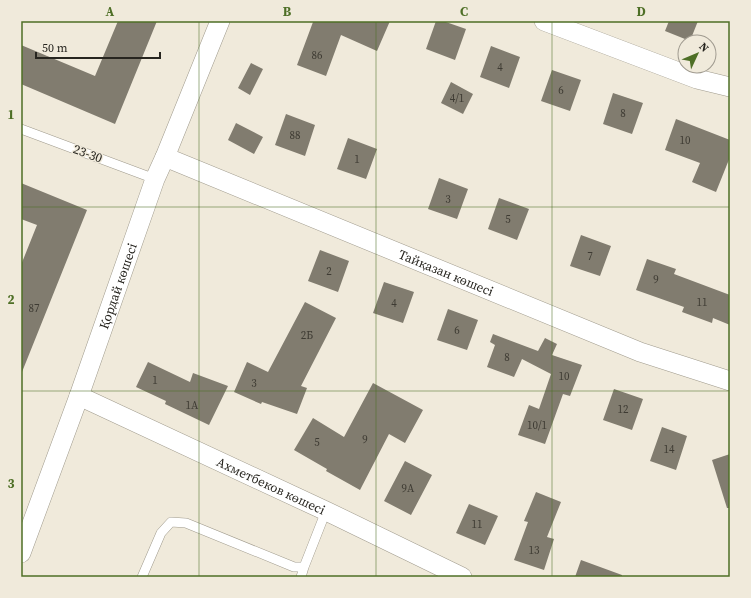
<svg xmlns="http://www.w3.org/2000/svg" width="751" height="598" viewBox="0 0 751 598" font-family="'Source Serif 4',serif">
<rect width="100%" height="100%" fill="#f0eadb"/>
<!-- building -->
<path fill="#817c6f" d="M118,21H157L115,124L21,84V45L95,76Z
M311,21H390L377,51L341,35L326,76L297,65L313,22Z
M436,21H443L466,29L455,60L426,49Z
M669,21H698L690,41L665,31Z
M491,46L520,57L509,88L480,77Z
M251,63L263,69L250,95L238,88Z
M552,70L581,80L570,111L541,101Z
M451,82L473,94L463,114L441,103Z
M613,93L643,103L632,134L603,124Z
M286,114L315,125L305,156L275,145Z
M676,119L730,140V157L716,192L692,182L700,163L665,150Z
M236,123L263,137L254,154L228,140Z
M348,138L377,149L366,179L337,169Z
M439,178L468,189L457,219L428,209Z
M21,183L87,210L22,372L21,265L37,225L21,219Z
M499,198L529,209L517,240L488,229Z
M581,235L611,246L600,276L570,266Z
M320,250L349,261L338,292L308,281Z
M647,259L676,269L674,274L730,295V325L713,318L712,323L682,312L684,307L636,290Z
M384,282L414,292L403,323L373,313Z
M305,302L336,318L301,386L307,388L297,414L262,402L261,404L234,392L247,362L268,372Z
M448,309L478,320L467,350L437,340Z
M493,334L538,351L545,338L557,344L552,355L582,365L570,396L563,394L545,444L518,435L529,405L539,409L551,374L522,359L514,377L487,367L495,345L490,342Z
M148,362L190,382L193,373L228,386L209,425L165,404L166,401L136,387Z
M373,383L423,410L405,443L389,434L360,490L326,471L327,469L294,450L313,418L344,437Z
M614,389L643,399L632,430L603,420Z
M662,427L687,436L676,470L650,461Z
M730,454V508H727L712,460Z
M405,461L432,475L411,515L384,501Z
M536,492L561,502L547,537L554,539L544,570L514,560L528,522L524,521Z
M469,504L498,516L485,545L456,533Z
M581,560L622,575V577H575Z"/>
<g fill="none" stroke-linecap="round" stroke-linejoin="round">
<defs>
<path id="service" d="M21,129L155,179
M142,577L161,533L171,522L186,523L294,567H304L326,511
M301,577L304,567"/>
<g id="minor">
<path d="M544,21L697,79L730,87"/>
<path id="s1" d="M165,157L640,352L730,381"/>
<path id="s2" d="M79,396L326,511L462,577"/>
<path id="s3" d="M21,553L79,396L155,179L165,157L220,21"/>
</g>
</defs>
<!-- service casing -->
<use href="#service" stroke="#a09b8d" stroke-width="10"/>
<!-- minor casing -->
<use href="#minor" stroke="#a09b8d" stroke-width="20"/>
<!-- service -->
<use href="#service" stroke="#fff" stroke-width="9"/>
<!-- minor -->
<use href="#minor" stroke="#fff" stroke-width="19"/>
</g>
<!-- grid -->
<path fill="none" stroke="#4e6f26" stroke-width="1" stroke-opacity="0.55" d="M199,21V577M376,21V577M552,21V577M21,207H730M21,391H730"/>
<g text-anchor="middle" stroke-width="3" stroke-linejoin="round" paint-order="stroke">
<!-- number labels -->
<g font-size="11" fill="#3e3b33">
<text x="317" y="59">86</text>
<text x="500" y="71">4</text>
<text x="561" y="94">6</text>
<text x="457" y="102">4/1</text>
<text x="623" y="117">8</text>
<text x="295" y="139">88</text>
<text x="685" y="144">10</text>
<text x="357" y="163">1</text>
<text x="448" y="203">3</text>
<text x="508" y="223">5</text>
<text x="590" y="260">7</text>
<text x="329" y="275">2</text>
<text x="656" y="283">9</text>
<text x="702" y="306">11</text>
<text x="394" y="307">4</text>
<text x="34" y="312">87</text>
<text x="457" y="334">6</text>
<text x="307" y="339">2Б</text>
<text x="507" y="361">8</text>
<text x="564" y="380">10</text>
<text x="155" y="384">1</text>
<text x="254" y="387">3</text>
<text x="192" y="409">1А</text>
<text x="623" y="413">12</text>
<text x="537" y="429">10/1</text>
<text x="365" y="443">9</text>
<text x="317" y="446">5</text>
<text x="669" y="453">14</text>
<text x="408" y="492">9А</text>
<text x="477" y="528">11</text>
<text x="534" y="554">13</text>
</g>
<!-- street labels -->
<g font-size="13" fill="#27251f" stroke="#f0eadb">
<text transform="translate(88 153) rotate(20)" y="5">23-30</text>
<text dy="5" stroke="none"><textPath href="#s1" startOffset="304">Тайқазан көшесі</textPath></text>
<text dy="5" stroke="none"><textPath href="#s3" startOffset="284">Қордай көшесі</textPath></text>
<text dy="5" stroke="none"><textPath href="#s2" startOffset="212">Ахметбеков көшесі</textPath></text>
</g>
</g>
<!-- border -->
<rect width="751" height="598" fill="none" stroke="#f0eadb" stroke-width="44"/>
<!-- north arrow -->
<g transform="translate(697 54) rotate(46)"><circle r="19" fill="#f0eadb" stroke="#a09b90"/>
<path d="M0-3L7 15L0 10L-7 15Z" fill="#4e6f26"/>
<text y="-6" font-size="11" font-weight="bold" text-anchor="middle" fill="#27251f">N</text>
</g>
<!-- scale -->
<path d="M36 52v6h124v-6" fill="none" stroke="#27251f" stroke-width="2"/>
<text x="42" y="52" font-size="12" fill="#27251f" stroke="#f0eadb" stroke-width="3" paint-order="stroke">50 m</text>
<rect x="22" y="22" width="707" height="554" fill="none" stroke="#4e6f26" stroke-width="1.5"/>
<g font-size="13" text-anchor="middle" font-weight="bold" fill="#4e6f26">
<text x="110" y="16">A</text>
<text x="287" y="16">B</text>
<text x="464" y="16">C</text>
<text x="641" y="16">D</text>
<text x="11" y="119">1</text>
<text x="11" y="304">2</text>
<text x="11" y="488">3</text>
</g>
</svg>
